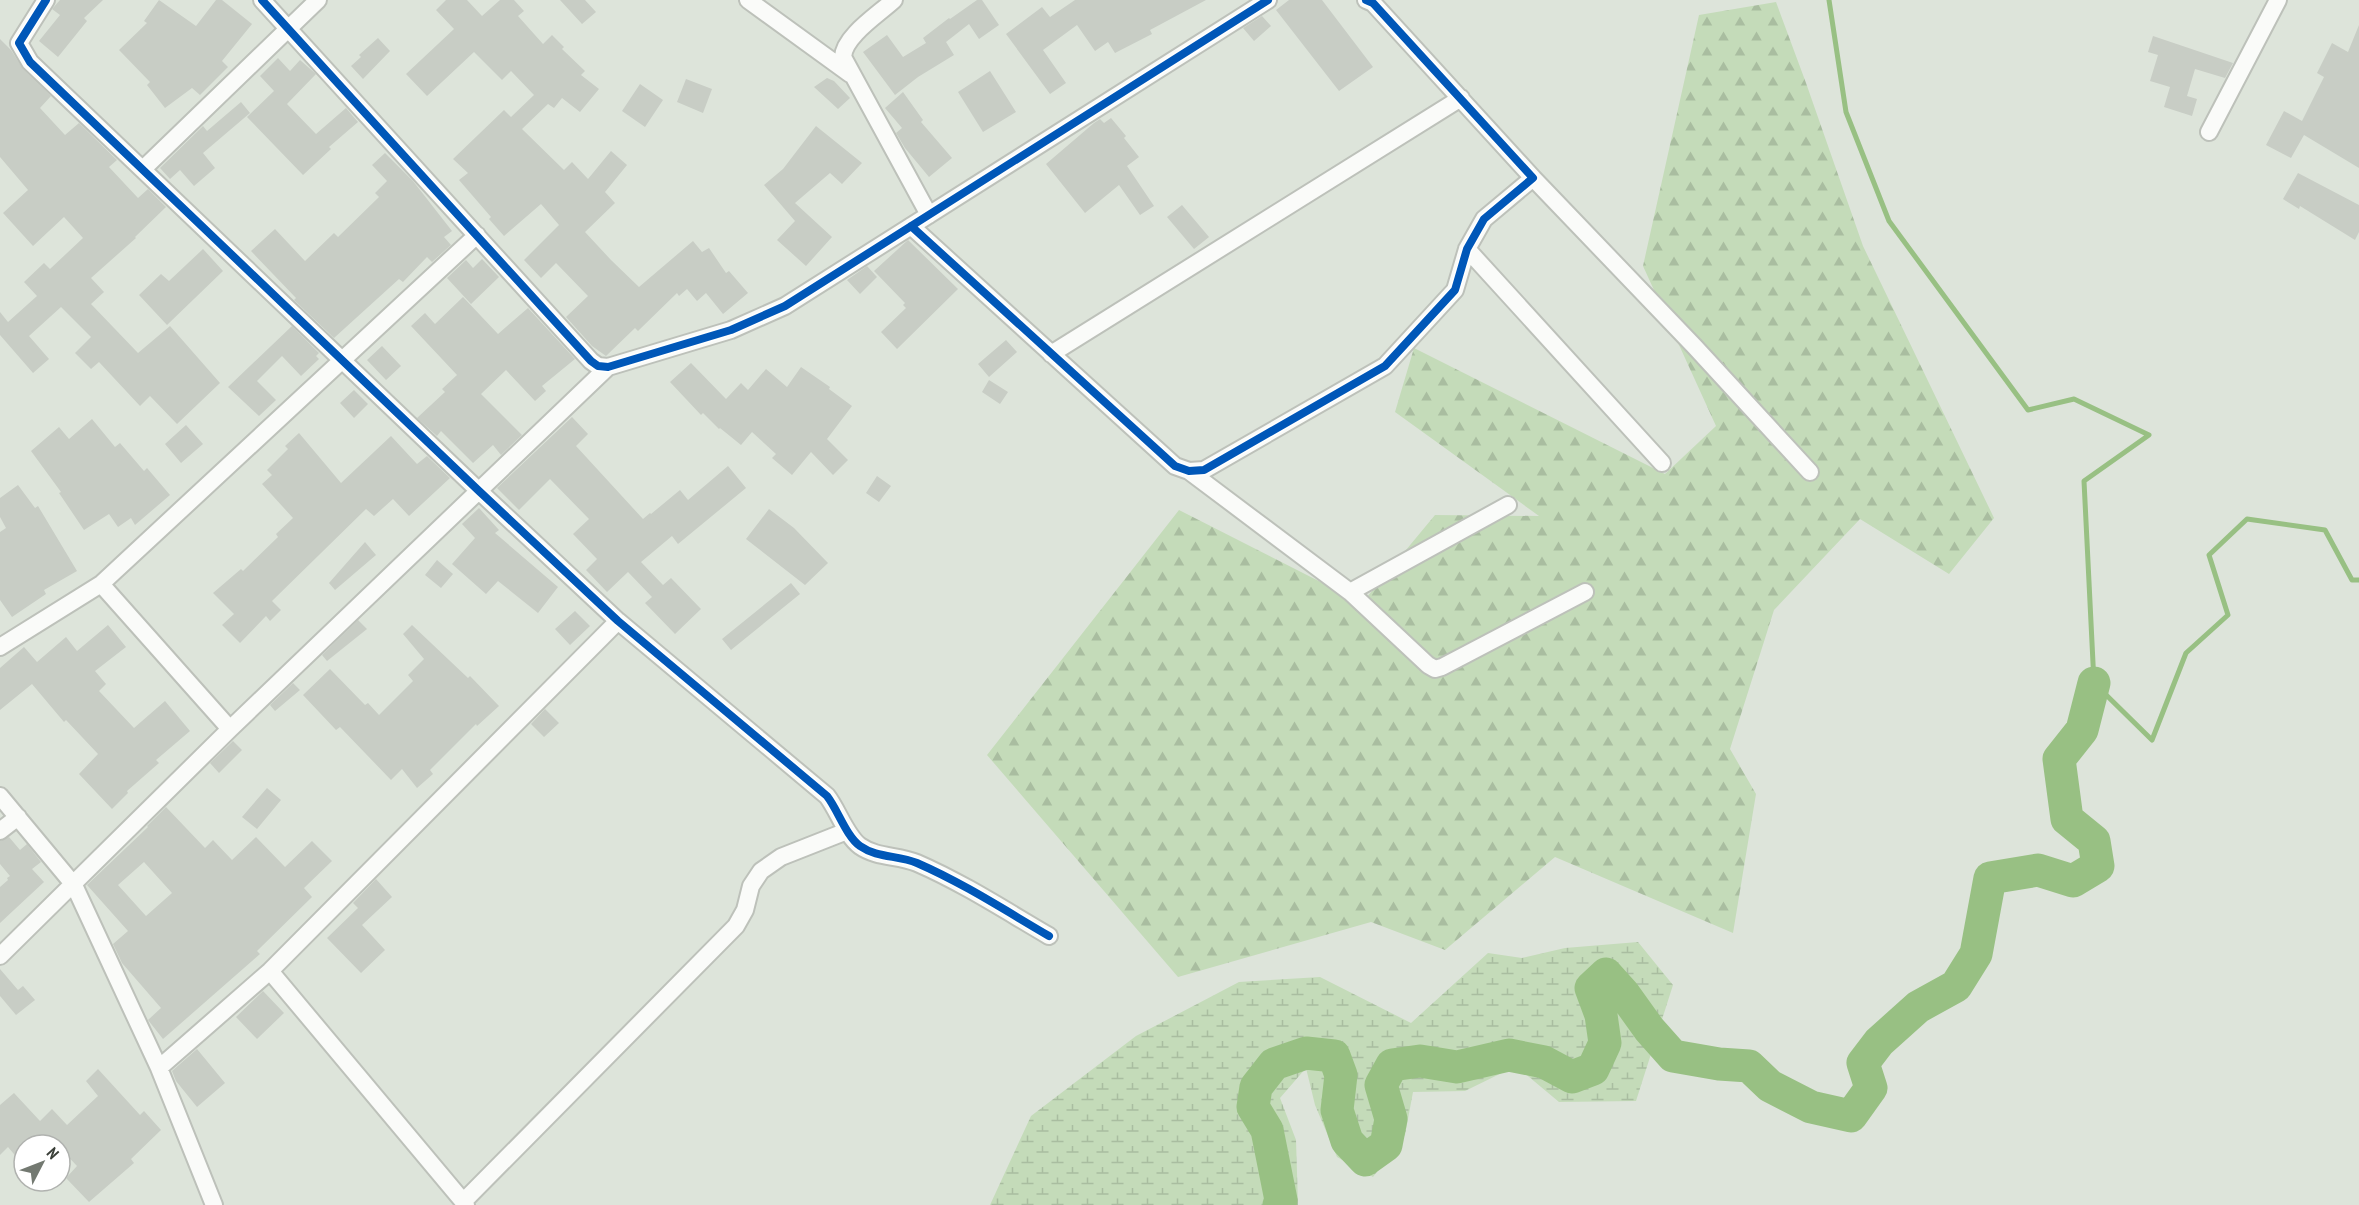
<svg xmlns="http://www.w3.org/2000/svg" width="2359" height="1205" viewBox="0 0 2359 1205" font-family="'PT Sans Narrow',sans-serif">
<defs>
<pattern id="forest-firs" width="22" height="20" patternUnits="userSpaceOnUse" patternTransform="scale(1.5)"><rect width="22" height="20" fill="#c4dbb9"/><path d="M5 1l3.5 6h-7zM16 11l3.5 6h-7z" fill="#a9bda0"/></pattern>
<pattern id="wetland-marsh" width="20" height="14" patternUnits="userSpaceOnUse" patternTransform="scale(1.5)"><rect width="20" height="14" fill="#c4dbb9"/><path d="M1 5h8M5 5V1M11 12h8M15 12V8" fill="none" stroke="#a9bda0"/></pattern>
</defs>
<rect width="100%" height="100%" fill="#dde4da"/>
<!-- forest -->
<path fill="url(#forest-firs)" d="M1776,2L1806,83L1863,246L1994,518L1949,574L1860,519L1774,610L1730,749L1756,794L1733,933L1555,857L1445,950L1371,922L1178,977L987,755L1179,510L1362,603L1435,515L1539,516L1395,412L1414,348L1665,474L1716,426L1643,266L1699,15Z"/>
<!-- wetland -->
<path fill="url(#wetland-marsh)" d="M1638,942L1673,985L1636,1101L1559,1102L1516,1066L1465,1091L1413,1092L1405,1135L1373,1177L1337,1157L1315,1105L1306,1068L1280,1098L1296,1140L1298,1205H990L1031,1116L1136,1036L1239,982L1320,977L1411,1023L1488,953L1522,958L1565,948Z"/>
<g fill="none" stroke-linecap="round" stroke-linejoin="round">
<!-- stream -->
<path stroke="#98c083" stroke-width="5" d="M1829,0L1846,112L1889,221L2028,410L2074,399L2149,435L2084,481L2094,683L2152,740L2186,653L2228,615L2209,555L2247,519L2325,530L2352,580H2359"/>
<!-- river -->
<path stroke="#98c083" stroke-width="33" d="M1279,1205L1281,1200L1267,1130L1253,1107L1256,1087L1274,1064L1306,1053L1334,1056L1341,1075L1337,1110L1347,1141L1365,1160L1386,1145L1391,1119L1381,1085L1392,1065L1420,1061L1457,1067L1509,1055L1544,1062L1572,1077L1593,1069L1605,1043L1601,1015L1591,988L1606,974L1624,994L1649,1029L1673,1056L1719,1064L1749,1066L1770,1086L1811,1107L1851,1116L1871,1088L1863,1063L1879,1042L1918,1007L1956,986L1976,954L1990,878L2038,870L2073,881L2098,866L2094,841L2067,819L2059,759L2082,730L2094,683"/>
</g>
<!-- building -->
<path fill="#c8cdc5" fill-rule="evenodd" d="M60,0H103L84,18L87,21L58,57L39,41L60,15L52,9Z
M159,0L196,26L216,0H222L252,24L222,61L228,67L200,95L192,88L165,108L147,85L150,82L119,50L147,23L144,21Z
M446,0H467L482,16L500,0H514L524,11L518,16L543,44L552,35L564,47L562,49L585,71L581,75L599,89L580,112L562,98L554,108L548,104L522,129L564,170L572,162L588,179L611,151L627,165L605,192L615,203L585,232L611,260L639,287L693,241L702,252L709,248L726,273L729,271L748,293L723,314L706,293L697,301L687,289L679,296L677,293L638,331L635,328L606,356L592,346L566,317L588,296L556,263L541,278L524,260L559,225L541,204L504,236L489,219L491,217L459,180L468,173L453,159L504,110L511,117L534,95L511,71L502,80L474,52L427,96L406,74L454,29L436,10Z
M560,0H585L596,12L582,24Z
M977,0H982L999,25L979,39L969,24L946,42L954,55L918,77L895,95L863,52L887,35L903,57L926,43L923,38L949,18L950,19Z
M1075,0H1206L1150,30L1152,34L1115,53L1108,42L1095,51L1077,25L1043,50L1066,83L1050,94L1006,34L1042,7L1050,17Z
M1289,0H1322L1373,67L1339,91L1276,10Z
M1262,16L1271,26L1254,41L1243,28Z
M2359,25V168L2304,135L2291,158L2266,145L2284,111L2302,121L2324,77L2317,73L2332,43L2348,52Z
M2153,36L2233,63L2225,78L2195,69L2187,96L2197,99L2192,116L2164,107L2170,87L2150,81L2158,55L2148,52Z
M378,38L390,51L363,79L351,66L361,57L359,55Z
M0,39L11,50L23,69L51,96L40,108L65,135L79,123L117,160L109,167L138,198L148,189L166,207L135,237L136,238L91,278L104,292L91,304L138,353L170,326L220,383L177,424L150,396L140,406L99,362L91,369L75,353L91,337L61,307L29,336L49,359L33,373L0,335V312L8,322L37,296L24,282L44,263L50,269L83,238L64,217L33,246L3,213L28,190L0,157Z
M278,58L290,71L300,60L316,74L287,104L316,134L346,108L358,122L329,147L331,149L303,175L247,117L274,91L260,76Z
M990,71L1016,112L983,132L958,92Z
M827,78L834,81L850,98L838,109L814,87Z
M686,79L712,89L703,113L677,102Z
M640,84L663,100L645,127L622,111Z
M903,92L923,120L921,122L952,158L929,177L905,148L896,133L902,128L885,108Z
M241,102L250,113L203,153L215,168L194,186L180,170L170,179L160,168L203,126L207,131Z
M1111,118L1126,136L1124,138L1139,157L1127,166L1154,206L1140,215L1119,185L1085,213L1046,164L1094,123L1100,119L1104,123Z
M816,126L862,163L842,184L830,173L795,203L832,237L806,266L777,240L795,221L764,185L783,169Z
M385,153L413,181L452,231L444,237L451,245L432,262L427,257L403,282L399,279L334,338L294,300L296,298L251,251L275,229L305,261L334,233L338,237L379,197L375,193L387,181L372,165Z
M2298,173L2359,205V232L2355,240L2300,206L2299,209L2283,199Z
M1182,205L1209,237L1194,249L1167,217Z
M908,240L958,289L897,349L881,332L906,308L903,305L905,303L874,271Z
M203,249L223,271L167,325L139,295L161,274L169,281Z
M482,259L499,277L471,304L447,278L466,260L473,268Z
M867,266L877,277L860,294L847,280Z
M463,297L498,334L528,308L575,359L542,386L546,391L535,401L506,370L481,394L522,435L501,455L493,445L473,463L441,431L437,436L417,418L445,392L442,389L457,375L411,326L425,313L435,324Z
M292,326L319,353L316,356L319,359L301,376L282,356L257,381L276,400L259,416L228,387Z
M1006,340L1017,352L989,377L978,364Z
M382,346L401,366L386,380L367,360Z
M691,363L726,399L741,383L748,390L766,369L787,387L801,367L830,387L829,389L852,406L827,439L848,460L833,475L811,452L792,475L772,458L776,454L752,432L741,445L720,428L719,429L703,413L701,415L670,382Z
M989,380L1008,392L1000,404L982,392Z
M354,390L368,404L354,418L340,403Z
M572,417L588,434L576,446L643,519L650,513L651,514L680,490L688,500L728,466L746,488L678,544L672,536L641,562L663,585L671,578L701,609L675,634L645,603L652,597L628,572L607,592L586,570L597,559L573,534L589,519L550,479L519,510L497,488Z
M92,419L115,447L120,443L144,471L147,468L170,495L135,525L131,518L118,527L109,514L84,530L59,493L61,492L31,451L59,427L69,439Z
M186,425L203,444L181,463L165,444Z
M299,433L341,483L391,436L417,464L427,456L450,478L409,516L393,499L374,516L366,509L272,601L281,610L270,621L266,616L240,643L222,625L234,614L213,593L241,569L243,571L278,537L276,534L293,518L262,484L272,475L267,470L288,449L285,446Z
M877,476L891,486L879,502L866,493Z
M18,485L35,508L38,506L77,571L44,590L46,594L12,617L0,600V532L6,528L0,517V498Z
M479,508L499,530L495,533L558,587L538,613L498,581L486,594L452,564L475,538L462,524Z
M769,509L794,528L828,563L805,585L746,539Z
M365,542L376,555L335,590L329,583Z
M437,560L453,574L441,588L425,575Z
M791,583L800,594L731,650L722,639Z
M575,611L590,626L570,645L555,629Z
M358,620L367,629L327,661L322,655Z
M108,625L126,647L95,671L106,684L99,691L134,728L165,701L190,731L156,760L159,763L127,791L128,793L112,809L79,774L98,754L66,720L64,722L32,684L0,710V668L24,647L37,662L66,637L77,651Z
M412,625L468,678L470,676L499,706L477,726L476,724L430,770L433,774L417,788L402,769L391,780L340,727L336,730L303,695L330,669L365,705L368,703L379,715L413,681L408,675L424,659L403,634Z
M293,683L300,690L275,711L270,705Z
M545,709L559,723L544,737L531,724Z
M233,741L242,750L219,773L210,763Z
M267,788L281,800L257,829L242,817Z
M166,807L205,848L213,840L232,860L256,837L285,867L312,841L332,861L304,888L312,897L257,951L260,954L163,1039L148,1020L161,1008L122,963L113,944L128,931L87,885L148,827L147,826ZM144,862L172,893L146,916L118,885Z
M9,837L20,850L27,844L41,862L32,869L44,882L0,923V887L8,880L7,878L10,876L0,864V841Z
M376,879L392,897L362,925L385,950L361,973L327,938L358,908L353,903Z
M0,969L18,990L23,986L35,1000L16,1015L0,996Z
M263,991L284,1013L257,1039L236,1017Z
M197,1049L225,1083L197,1107L176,1081L172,1071Z
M98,1069L140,1115L144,1111L161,1130L131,1159L134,1163L89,1202L66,1178L77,1166L60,1148V1145H24V1166L8,1147L0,1155V1105L14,1093L40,1121L52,1109L67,1125L98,1096L86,1081Z"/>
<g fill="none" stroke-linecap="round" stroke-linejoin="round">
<defs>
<path id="minor" d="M46,0L19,43L30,62L479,491L618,621L827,796C838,810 846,836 860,846C877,858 898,855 917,863C963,883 1006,911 1049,936
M262,0L591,361L598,366L608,367L731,330L785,306L1268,0
M748,0L850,74
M894,0C879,14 844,36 843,57L929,215
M2209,132L2278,0
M143,169L318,0
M1533,178L1695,347L1810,472
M911,226L1175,466L1189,471L1204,470L1385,366L1455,290L1467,249L1484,219L1533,178L1373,3L1366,0
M1467,249L1662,463
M1051,354L1461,98
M1189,471L1350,592L1428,665L1435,669L1442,667L1585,592
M101,584L230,729
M1350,592L1508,505
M0,647L101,584L477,235
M0,796L74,885L159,1068L214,1205
M0,831L18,817
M0,956L230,729L608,367
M270,971L466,1205
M159,1068L270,971L618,621
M463,1202L736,926L745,910L751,886L761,871L781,857L847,831"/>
</defs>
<!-- minor casing -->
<use href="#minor" stroke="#bdc1ba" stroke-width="20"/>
<!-- minor -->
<use href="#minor" stroke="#fafbf9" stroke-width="16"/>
<defs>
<path id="cycleway" d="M46,0L19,43L30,62L479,491L618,621L827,796C838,810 846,836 860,846C877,858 898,855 917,863C963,883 1006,911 1049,936
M262,0L591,361L598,366L608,367L731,330L785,306L1268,0
M911,226L1175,466L1189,471L1204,470L1385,366L1455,290L1467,249L1484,219L1533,178L1373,3L1366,0"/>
</defs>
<!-- cycleway casing -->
<use href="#cycleway" stroke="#fff" stroke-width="11"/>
<!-- cycleway -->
<use href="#cycleway" stroke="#0057b8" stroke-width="8"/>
</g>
<!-- north arrow -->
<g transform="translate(42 1163) rotate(48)"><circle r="28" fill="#ffffff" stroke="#b0b2af" stroke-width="1.5"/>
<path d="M0-4.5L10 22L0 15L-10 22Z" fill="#737971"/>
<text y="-9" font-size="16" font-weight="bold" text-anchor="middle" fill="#3a3f38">N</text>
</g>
</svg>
